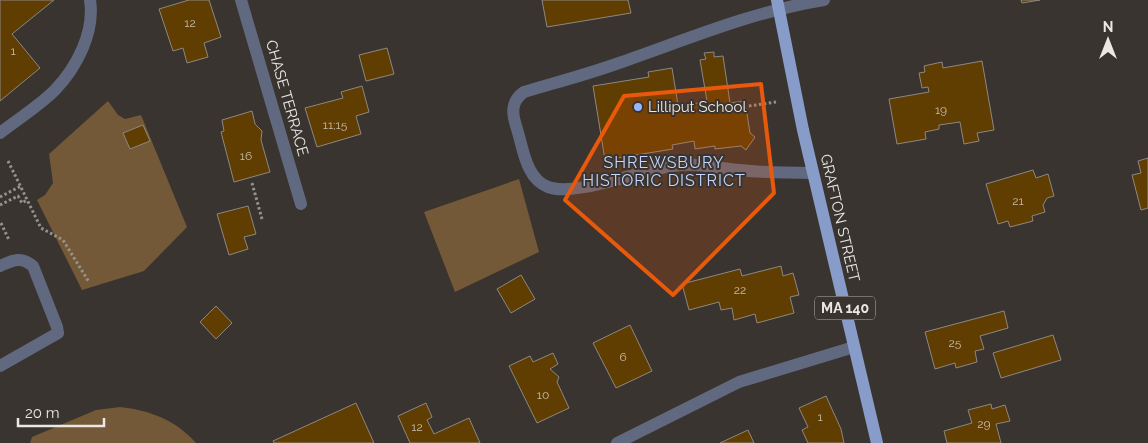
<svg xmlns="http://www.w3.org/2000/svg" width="1148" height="443" viewBox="0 0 1148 443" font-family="Raleway,sans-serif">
<rect width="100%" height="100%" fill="#39342f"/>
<!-- green -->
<path fill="#735937" d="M108,101L118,115L125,119L141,115L187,227L144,271L82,290L37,200L45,195L53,183L49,154Z
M519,179L539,252L455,292L424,212Z
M120,407C149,410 176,420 196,443H30L32,437L96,410Z"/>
<!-- building -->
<path fill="#603d00" stroke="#8d8882" d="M0,0H54L12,34L40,68L0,101Z
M189,0H209L221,37L204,43L208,57L187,63L183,48L173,51L159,9Z
M542,0H628L631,13L547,27Z
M1021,0H1040L1022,3Z
M387,48L394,74L366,81L359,55Z
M714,52V57L723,56L730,103L745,101L750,133L755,137L746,150L741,146L715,149V146L695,149L694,141L672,145L673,149L605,160L593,86L649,77L648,72L672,68L679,111L689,109L688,105L707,101L700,60L706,59L704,53Z
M982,61L994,130L977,133L979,141L964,144L960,122L939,125V129L925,132L926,139L897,144L889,99L929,92L928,87L922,88L919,73L925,72L924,66L942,62L943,68Z
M362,86L369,112L356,116L361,134L317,147L305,108L343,98L341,92Z
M252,111L255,124L262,131L261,140L270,172L234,182L221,132L224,131L222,120Z
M143,125L150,141L130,149L123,133Z
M1148,158V208L1141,210L1132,175L1141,173L1138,161Z
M1033,170L1036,178L1048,174L1054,196L1047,198L1043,205L1045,212L1032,216L1033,221L1010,227L1008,221L998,224L986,184Z
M248,206L256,234L244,237L248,249L229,255L217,214Z
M781,266L783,276L793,273L799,295L790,297L794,313L757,323L755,314L734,320L732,308L721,310L719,302L689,310L682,284L740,269L742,276Z
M521,275L535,299L511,313L497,289Z
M216,306L232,323L216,339L200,322Z
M1004,311L1008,328L980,336L984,349L975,351L977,362L956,368L955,363L935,369L925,332Z
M630,325L652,371L616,388L593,343Z
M1053,335L1061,360L1001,378L993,353Z
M553,353L558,364L550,369L559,377L557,382L569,408L537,423L509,366L530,356L533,362Z
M826,396L841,429L844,443H808L802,430L808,427L799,408Z
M356,403L374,443H274L273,441Z
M426,403L432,417L427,420L434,434L469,418L480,443H410L398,416Z
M991,404L992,409L1005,405L1010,421L996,424L1001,443H947L944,431L972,423L968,410Z
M748,430L754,443H720Z"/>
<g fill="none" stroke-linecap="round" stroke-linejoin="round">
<!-- path -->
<path stroke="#95918d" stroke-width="3" stroke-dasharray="2.5 2.5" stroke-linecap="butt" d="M749,106L776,102
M8,161L41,228L63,240L89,282
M252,183L262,219
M0,197L21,186
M0,205L18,196L22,203L27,200
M1,223L9,240"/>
<!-- lane -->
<path stroke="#606980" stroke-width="12" d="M0,133C18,119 39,106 55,90C77,67 95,32 90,0
M813,173C788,173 764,173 740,170C717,168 695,162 672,166C641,170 575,197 548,187C526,179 523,148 517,129C512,114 510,102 524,92C554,83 585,75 616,64C686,40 750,12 824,0
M0,266C13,260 21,256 33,266L57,327L58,333L0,366"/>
<!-- street -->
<path stroke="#606980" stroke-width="12" d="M241,0L301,204
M617,443L739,382L854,347"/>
<!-- primary -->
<path stroke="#889cca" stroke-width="12" d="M777,0L803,130L877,443"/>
</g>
<!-- marked area -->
<path fill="#e8590c" fill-opacity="0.2" stroke="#e8590c" stroke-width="4" stroke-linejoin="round" d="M761,84L774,193L673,295L565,200L624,96Z"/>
<!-- markers -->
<circle fill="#98b5fd" stroke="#39342f" stroke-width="2" cx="638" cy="107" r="5"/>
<g text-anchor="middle" stroke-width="4" stroke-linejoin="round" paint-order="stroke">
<!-- number labels -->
<g font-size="12" fill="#c8bcab">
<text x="190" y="27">12</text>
<text x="13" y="55">1</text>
<text x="941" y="114">19</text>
<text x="335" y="129">11;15</text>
<text x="246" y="160">16</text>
<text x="1018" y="205">21</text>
<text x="740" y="294">22</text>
<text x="955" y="347">25</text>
<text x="623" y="361">6</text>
<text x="543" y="399">10</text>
<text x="820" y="421">1</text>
<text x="984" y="428">29</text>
<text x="417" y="431">12</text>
</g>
<!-- shield labels -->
<rect fill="#39342f" stroke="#b5b1ae" stroke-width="1" x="815" y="296.5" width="60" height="23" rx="4"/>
<g font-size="14" font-weight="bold" fill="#eae7e4">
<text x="845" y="313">MA 140</text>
</g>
<!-- street labels -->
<g font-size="15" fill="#eae7e4" stroke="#39342f">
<text transform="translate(287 98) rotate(74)" y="5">CHASE TERRACE</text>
<text transform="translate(840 218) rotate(77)" y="5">GRAFTON STREET</text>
</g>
<!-- poi labels -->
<g font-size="15" fill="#eae7e4" stroke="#39342f" text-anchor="start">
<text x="648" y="112">Lilliput School</text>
</g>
<!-- neighbourhood labels -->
<g font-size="16" letter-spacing="1" fill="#c3d5fe" stroke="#39342f">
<text x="664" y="168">SHREWSBURY<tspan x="664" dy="18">HISTORIC DISTRICT</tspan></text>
</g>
</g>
<!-- north arrow -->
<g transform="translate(1108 40)" stroke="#39342f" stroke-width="4" paint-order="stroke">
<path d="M0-4L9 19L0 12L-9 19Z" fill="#eae7e4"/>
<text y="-8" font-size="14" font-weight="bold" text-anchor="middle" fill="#eae7e4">N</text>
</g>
<!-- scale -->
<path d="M18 418v8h86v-8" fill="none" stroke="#eae7e4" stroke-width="2.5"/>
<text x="25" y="418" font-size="15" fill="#eae7e4" stroke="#39342f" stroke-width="4" paint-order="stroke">20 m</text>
</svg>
